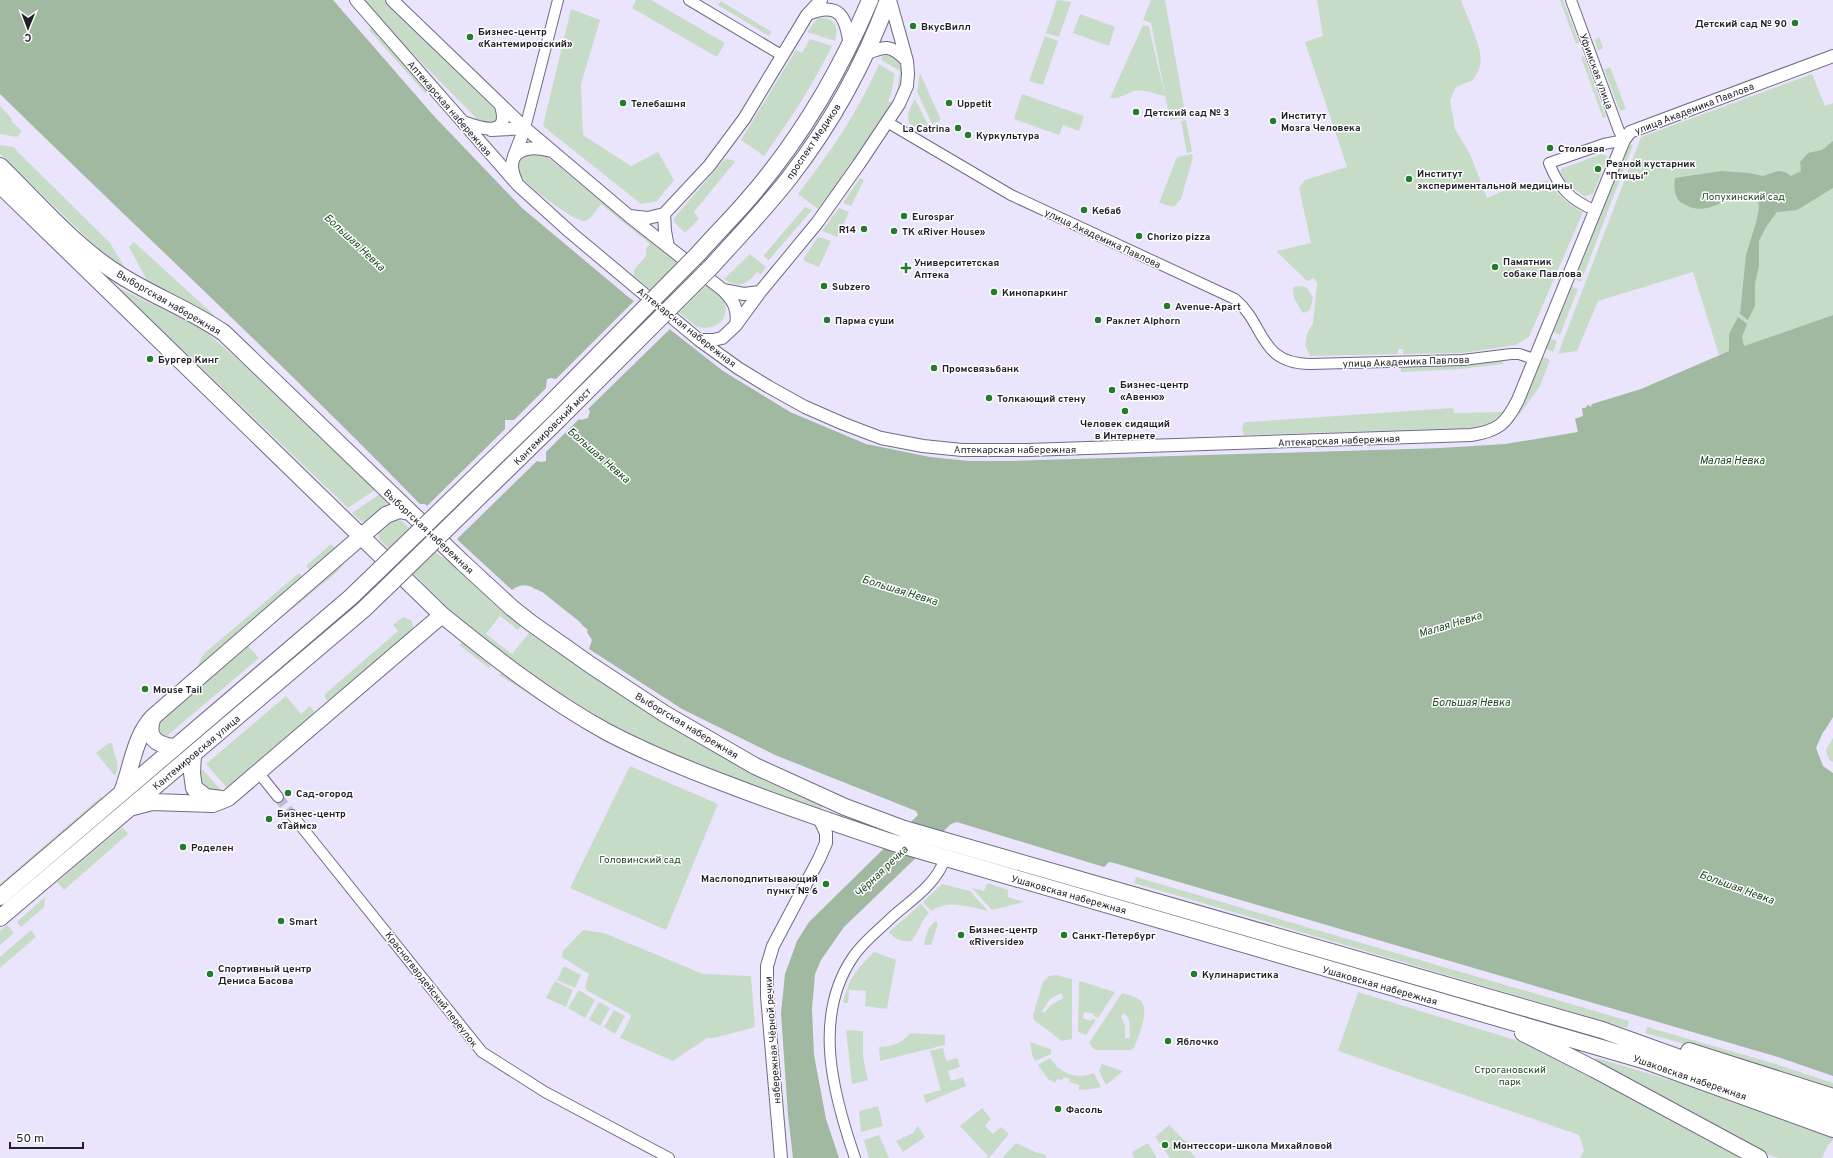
<svg xmlns="http://www.w3.org/2000/svg" width="1833" height="1158" viewBox="0 0 1833 1158" font-family="Overpass,sans-serif">
<rect width="100%" height="100%" fill="#eae5fc"/>
<!-- green -->
<path fill="#c7dcc6" fill-rule="evenodd" d="M364,0H384L496,110L499,114L495,124H482L407,48Z
M636,0H651L725,43L717,57L632,8Z
M1057,0L1071,2L1059,37L1046,33Z
M1151,0H1165L1186,118L1170,120L1151,23L1143,20Z
M1317,0H1461C1466,15 1485,52 1480,66C1479,71 1475,76 1473,80L1456,87L1450,100L1455,129L1470,154L1487,198L1517,185L1519,191L1547,180C1557,195 1567,203 1583,212L1529,337L1516,345L1462,353L1403,354V349H1398V354L1310,356L1305,345L1307,334L1313,323L1317,283L1314,278L1307,281L1276,251L1311,243L1299,188L1305,180L1347,167L1305,42L1323,36Z
M1560,0H1563L1579,43L1576,44Z
M721,1L772,32L769,36L718,5Z
M571,9L600,20L581,84L583,135L631,166L658,152L674,180L657,201L641,204L543,126Z
M1080,14L1115,27L1109,46L1073,33Z
M818,18C835,17 839,25 835,41L807,32Z
M1143,25L1149,27L1165,96C1154,94 1145,89 1134,91C1125,94 1120,99 1110,98Z
M372,27L428,92L426,94L369,30Z
M1045,36L1058,41L1043,85L1029,81Z
M1599,37L1603,48L1598,51L1595,40Z
M810,39L832,46C813,85 790,120 764,156L741,140L796,50L802,53Z
M883,55L894,56C907,67 902,83 896,97L900,71L881,60Z
M1584,56L1606,117L1603,118L1581,57Z
M879,64L895,74L891,95L888,101L892,103L855,159L818,209L798,194C829,154 859,111 879,64Z
M1610,67L1626,109L1620,111L1604,70Z
M920,73L941,120L932,124L917,92Z
M1812,74L1825,106L1833,103V315L1719,355L1693,272L1598,301L1577,351L1558,354L1641,137Z
M1022,94L1084,116L1079,131L1063,125L1059,135L1014,119Z
M915,99L928,125L924,132L909,123C906,113 911,107 915,99Z
M0,106L12,119L11,121L22,131L17,137L0,134Z
M1186,120L1192,152L1187,153L1181,121Z
M1630,144L1633,145L1581,282L1575,279Z
M0,145L13,147L110,243L130,276L117,267L0,154Z
M526,154H541L546,156L642,235L719,294C736,313 718,334 696,326L634,276V270L646,256V248L650,244L601,204C597,209 591,220 584,221C574,221 527,186 522,177C519,172 519,168 519,162Z
M1192,154L1193,157L1181,199L1174,207L1159,203L1177,157Z
M1601,154L1607,156V159L1593,194L1584,196C1576,190 1560,180 1561,169Z
M725,159L733,160L735,162L733,164L694,212L699,219L685,233L673,221L675,217Z
M860,178L864,180L851,206L843,203Z
M805,207L812,210L769,260L763,256Z
M839,208L849,212L837,237L822,231Z
M818,237L831,241L819,267L804,261V258Z
M134,242L214,315V318L149,284L129,247Z
M750,254L766,267L761,274L757,272C746,285 739,289 724,279Z
M1302,286L1306,287L1313,297L1310,310L1304,313L1302,312L1294,298L1293,287Z
M117,287L185,320L206,332L249,369L375,490L348,508Z
M1572,287L1578,289L1560,335L1553,332Z
M1550,338L1557,341L1553,352L1546,349Z
M1543,357L1550,360L1540,386L1517,418Z
M1503,360V364L1461,369L1401,372V367L1462,365Z
M1453,408L1454,413L1503,412L1491,423L1469,428L1244,435L1242,429L1244,422H1249Z
M380,494L386,500L387,505L368,521L362,522L352,513Z
M394,519L402,521L440,556L450,561L482,592L521,626L518,630L500,616L486,634L512,654L529,633L622,696L688,735L823,805L821,810L684,760L626,733L564,696L505,656L450,610L379,539L378,531L381,528Z
M331,544L336,549L311,572L306,566Z
M342,563L344,564L336,573L275,623L270,626Z
M299,573L303,578L197,669L201,658L207,651Z
M403,617L411,620L413,626L411,631L332,701H328L325,698V694L398,631L393,625Z
M462,642L491,666L489,668L459,645Z
M247,645L259,658L162,740L155,725Z
M502,673L553,705L551,708L499,675Z
M286,696L301,714L310,706L314,711L312,717L228,789L206,764Z
M1833,738V762L1829,760L1826,750Z
M109,743H112C114,756 121,763 115,776L96,753Z
M630,766L718,804L666,930L570,888Z
M202,769L223,792L203,791L199,773Z
M101,797L104,801L0,890V884Z
M122,827L128,834L64,890L57,882Z
M1136,877L1629,1021L1627,1028L1134,883Z
M987,883L1008,890V897L1024,902L992,910L972,888L984,891Z
M942,884L970,891L988,911C969,907 949,899 931,911L923,902Z
M45,897L44,907L21,927L17,922Z
M921,904L929,913C920,921 919,933 911,941C902,942 894,939 889,932Z
M936,921L938,924L931,945H924C926,934 928,927 936,921Z
M7,925L14,933L0,945V931Z
M31,930L36,937L0,968V957Z
M583,930L604,933L703,974L751,976L755,1027C746,1029 712,1040 707,1038L673,1061L620,1038L631,1017L630,1014L586,990L585,987L589,974L562,957L563,951Z
M874,952L896,960L887,1009L865,1006L866,991L849,990L848,1003H843C849,978 856,970 874,952Z
M564,966L581,975L575,988L557,980Z
M1056,975L1072,979V1039L1062,1041L1034,1020L1033,1015L1043,982L1049,976ZM1061,993L1063,998L1051,1005L1044,1013L1042,1011L1050,999Z
M555,981L573,990L566,1007L546,998Z
M1079,981L1115,992L1098,1018L1094,1016V1014L1084,1012L1083,1018L1091,1021L1092,1019L1096,1020L1086,1035L1078,1032Z
M579,990L595,1000L585,1018L568,1008Z
M1358,992L1525,1043L1743,1158H1580L1584,1151L1579,1135L1338,1051Z
M1122,993C1128,995 1135,996 1140,1000C1151,1009 1138,1037 1134,1048L1131,1050H1095L1089,1043ZM1125,1013L1129,1020L1130,1038H1125V1026L1121,1016Z
M599,1002L610,1008L600,1026L589,1019Z
M614,1010L625,1016L615,1034L604,1027Z
M1647,1027L1776,1064L1833,1083V1091L1727,1056L1645,1033Z
M846,1030L863,1031V1057L868,1080L852,1084Z
M910,1033L945,1035V1045L880,1061L879,1047C891,1047 903,1043 910,1033Z
M1030,1042L1051,1049V1054L1035,1061L1032,1054Z
M943,1048L946,1061L957,1058L960,1067L948,1071L951,1081L963,1077L966,1086L926,1103L923,1095L941,1090L930,1051Z
M1050,1058C1061,1074 1075,1080 1094,1073L1101,1087L1093,1089L1079,1090V1085L1069,1082L1070,1079L1064,1077L1062,1080L1057,1079L1055,1083L1048,1079L1038,1065Z
M1597,1058L1713,1093L1833,1137V1140L1828,1145L1822,1158H1778L1769,1155L1596,1062L1595,1059Z
M1102,1064L1123,1071L1106,1085L1099,1071Z
M878,1106L883,1126L861,1132L859,1111Z
M982,1108L991,1119L985,1126L993,1134L1001,1127L1009,1134L989,1158H985L988,1156L960,1126Z
M1169,1125L1190,1146L1188,1149L1196,1158H1170L1155,1137Z
M918,1126L925,1137L903,1152L896,1141L913,1133Z
M879,1135L889,1158H869L864,1140Z
M1016,1143L1035,1152L1046,1155V1158H1002Z
M1148,1143L1157,1158H1134L1132,1152Z"/>
<!-- water -->
<path fill="#a0b9a0" d="M0,0H333L433,115L522,208L626,295L723,371L790,412L866,444L930,457L969,461H1011L1441,448L1505,444L1578,432L1575,419L1583,416L1582,408H1585L1588,405L1591,407L1592,404L1641,389L1729,351V334L1738,317L1747,324L1742,337L1744,346L1833,315V717L1825,730L1823,732L1816,748L1823,766L1833,773V1076L1778,1057L1114,863L1109,862L1104,867L957,822L951,824L844,927L821,960L815,974L812,1009L814,1055L826,1119L839,1158H793L788,1115L781,1013L785,974L797,941L809,922L913,820L918,815L916,811L775,755L682,709L589,649L592,640L587,632L588,630L542,592H539C531,585 522,582 512,590L462,544L455,537V534L425,504H420C283,364 140,231 0,94Z
M1833,141V188L1797,210L1777,212L1766,227L1759,241V265L1755,284V306L1748,320L1740,314L1746,255L1757,219L1759,207L1757,193C1732,187 1712,222 1682,203C1674,199 1674,186 1675,178L1721,171L1749,173L1763,176L1778,171L1785,172L1791,176L1801,171L1800,162L1808,153L1822,150Z"/>
<!-- pier -->
<path fill="#eae5fc" d="M635,300L671,328L588,409L590,411L588,418L581,420L579,419L546,452V461L541,462L537,461L455,541L453,535L426,507L505,429V420H514L546,388L547,379L551,378L556,379Z
M536,589L542,592L580,622L583,626L581,627L541,594L535,591Z"/>
<g fill="none" stroke-linecap="round" stroke-linejoin="round">
<!-- minor-tunnel -->
<path stroke="#c2bdd2" stroke-width="10" stroke-dasharray="10 5" stroke-linecap="butt" d="M278,797L292,815"/>
<defs>
<path id="minor" d="M689,0L783,56
M1571,0L1619,131L1624,140L1604,144L1549,163C1559,189 1571,200 1596,211
M887,122L1011,195L1235,299C1266,325 1258,363 1310,364L1463,360L1511,354H1519L1534,359
M525,128L558,0
M258,772L278,797
M292,815L482,1052L545,1092L669,1158
M855,1158C833,1094 812,1017 853,957C863,942 879,930 891,918C910,901 937,884 945,858"/>
<path id="tertiary" d="M356,0L518,185L570,232L699,340L738,368L769,387L805,407L844,424L881,438L923,446L962,450H1028L1471,435C1498,431 1506,424 1518,400L1624,140L1630,132L1833,56
M392,0L525,128L629,216L723,290C733,300 739,309 736,325
M808,14C840,1 846,17 850,46
M865,54C884,46 891,44 906,60
M463,122C480,128 511,139 501,106
M491,130L525,128
M514,156L525,128
M516,181C502,150 528,144 552,151
M664,214L665,231L668,247
M629,216L648,218L664,214L709,166L744,119L807,15L821,0
M723,290L744,294L760,292
M699,340H713L722,338L736,325L760,292L817,223L859,164L899,104L907,86L908,74L907,61L890,0
M781,1158L767,996V966L773,946L819,859L826,843V833L819,818"/>
<path id="primary" d="M0,166C38,203 75,247 120,275C153,296 191,310 224,333L462,562L512,608L531,623L592,666L665,714L755,766L845,807L904,829L1602,1030L1833,1113
M0,185L442,615C495,658 547,699 607,732C647,753 689,770 732,786C784,806 837,824 891,842L1643,1060L1833,1129
M698,254C713,237 729,221 744,204C797,144 839,74 870,0
M712,266C738,237 766,208 790,177C831,124 865,62 888,0
M153,717C145,737 156,745 174,747
M193,755L192,773L194,788L206,797L221,799
M122,792C132,767 134,737 153,717L386,515L399,510L409,512
M133,807L152,802L213,804L228,798L442,615
M0,897L351,597L378,571
M0,918L363,610L390,584
M1523,1033L1594,1069L1759,1158
M1689,1051L1833,1097"/>
</defs>
<!-- minor casing -->
<use href="#minor" stroke="#6f6b83" stroke-width="12"/>
<!-- tertiary casing -->
<use href="#tertiary" stroke="#6f6b83" stroke-width="14"/>
<!-- primary casing -->
<use href="#primary" stroke="#6f6b83" stroke-width="18"/>
<!-- minor -->
<use href="#minor" stroke="#fff" stroke-width="10"/>
<!-- tertiary -->
<use href="#tertiary" stroke="#fff" stroke-width="12"/>
<!-- primary -->
<use href="#primary" stroke="#fff" stroke-width="16"/>
<defs>
<path id="primary-bridge" d="M378,571L545,409L698,254
M390,584L558,420L712,266"/>
</defs>
<!-- primary-bridge casing -->
<use href="#primary-bridge" stroke="#6f6b83" stroke-width="18" stroke-linecap="butt"/>
<!-- primary-bridge -->
<use href="#primary-bridge" stroke="#fff" stroke-width="16"/>
</g>
<!-- markers -->
<g fill="#217c2b" stroke="#fff" stroke-width="1.5">
<circle cx="1795" cy="23" r="4"/>
<circle cx="913" cy="26" r="4"/>
<circle cx="470" cy="37" r="4"/>
<circle cx="623" cy="103" r="4"/>
<circle cx="949" cy="103" r="4"/>
<circle cx="1136" cy="112" r="4"/>
<circle cx="1273" cy="121" r="4"/>
<circle cx="958" cy="128" r="4"/>
<circle cx="968" cy="135" r="4"/>
<circle cx="1550" cy="148" r="4"/>
<circle cx="1598" cy="169" r="4"/>
<circle cx="1409" cy="179" r="4"/>
<circle cx="1084" cy="210" r="4"/>
<circle cx="904" cy="216" r="4"/>
<circle cx="864" cy="229" r="4"/>
<circle cx="894" cy="231" r="4"/>
<circle cx="1139" cy="236" r="4"/>
<circle cx="1495" cy="267" r="4"/>
<path d="M904 262h4v4h4v4h-4v4h-4v-4h-4v-4h4z"/>
<circle cx="824" cy="286" r="4"/>
<circle cx="994" cy="292" r="4"/>
<circle cx="1167" cy="306" r="4"/>
<circle cx="827" cy="320" r="4"/>
<circle cx="1098" cy="320" r="4"/>
<circle cx="150" cy="359" r="4"/>
<circle cx="934" cy="368" r="4"/>
<circle cx="1112" cy="390" r="4"/>
<circle cx="989" cy="398" r="4"/>
<circle cx="1125" cy="411" r="4"/>
<circle cx="145" cy="689" r="4"/>
<circle cx="288" cy="793" r="4"/>
<circle cx="269" cy="819" r="4"/>
<circle cx="183" cy="847" r="4"/>
<circle cx="826" cy="884" r="4"/>
<circle cx="281" cy="921" r="4"/>
<circle cx="961" cy="935" r="4"/>
<circle cx="1064" cy="935" r="4"/>
<circle cx="210" cy="974" r="4"/>
<circle cx="1194" cy="974" r="4"/>
<circle cx="1168" cy="1041" r="4"/>
<circle cx="1058" cy="1109" r="4"/>
<circle cx="1165" cy="1145" r="4"/>
</g>
<g text-anchor="middle" stroke-width="3" stroke-linejoin="round" paint-order="stroke">
<!-- poi labels -->
<g font-size="10" font-weight="bold" fill="#211f29" stroke="#fff" text-anchor="start">
<text x="1787" y="27" text-anchor="end">Детский сад № 90</text>
<text x="921" y="30">ВкусВилл</text>
<text x="478" y="35">Бизнес-центр<tspan x="478" dy="12">«Кантемировский»</tspan></text>
<text x="631" y="107">Телебашня</text>
<text x="957" y="107">Uppetit</text>
<text x="1144" y="116">Детский сад № 3</text>
<text x="1281" y="119">Институт<tspan x="1281" dy="12">Мозга Человека</tspan></text>
<text x="950" y="132" text-anchor="end">La Catrina</text>
<text x="976" y="139">Куркультура</text>
<text x="1558" y="152">Столовая</text>
<text x="1606" y="167">Резной кустарник<tspan x="1606" dy="12">"Птицы"</tspan></text>
<text x="1417" y="177">Институт<tspan x="1417" dy="12">экспериментальной медицины</tspan></text>
<text x="1092" y="214">Кебаб</text>
<text x="912" y="220">Eurospar</text>
<text x="856" y="233" text-anchor="end">R14</text>
<text x="902" y="235">ТК «River House»</text>
<text x="1147" y="240">Chorizo pizza</text>
<text x="1503" y="265">Памятник<tspan x="1503" dy="12">собаке Павлова</tspan></text>
<text x="914" y="266">Университетская<tspan x="914" dy="12">Аптека</tspan></text>
<text x="832" y="290">Subzero</text>
<text x="1002" y="296">Кинопаркинг</text>
<text x="1175" y="310">Avenue-Apart</text>
<text x="835" y="324">Парма суши</text>
<text x="1106" y="324">Раклет Alphorn</text>
<text x="158" y="363">Бургер Кинг</text>
<text x="942" y="372">Промсвязьбанк</text>
<text x="1120" y="388">Бизнес-центр<tspan x="1120" dy="12">«Авеню»</tspan></text>
<text x="997" y="402">Толкающий стену</text>
<text x="1125" y="427" text-anchor="middle">Человек сидящий<tspan x="1125" dy="12">в Интернете</tspan></text>
<text x="153" y="693">Mouse Tail</text>
<text x="296" y="797">Сад-огород</text>
<text x="277" y="817">Бизнес-центр<tspan x="277" dy="12">«Таймс»</tspan></text>
<text x="191" y="851">Роделен</text>
<text x="818" y="882" text-anchor="end">Маслоподпитывающий<tspan x="818" dy="12">пункт № 6</tspan></text>
<text x="289" y="925">Smart</text>
<text x="969" y="933">Бизнес-центр<tspan x="969" dy="12">«Riverside»</tspan></text>
<text x="1072" y="939">Санкт-Петербург</text>
<text x="218" y="972">Спортивный центр<tspan x="218" dy="12">Дениса Басова</tspan></text>
<text x="1202" y="978">Кулинаристика</text>
<text x="1176" y="1045">Яблочко</text>
<text x="1066" y="1113">Фасоль</text>
<text x="1173" y="1149">Монтессори-школа Михайловой</text>
</g>
<!-- street labels -->
<g font-size="10" fill="#211f29" stroke="#fff">
<text transform="translate(1597 71) rotate(70)" y="4">Уфимская улица</text>
<text transform="translate(450 108) rotate(49)" y="4">Аптекарская набережная</text>
<text transform="translate(1694 108) rotate(-21)" y="4">улица Академика Павлова</text>
<text transform="translate(813 141) rotate(-56)" y="4">проспект Медиков</text>
<text transform="translate(1103 238) rotate(25)" y="4">улица Академика Павлова</text>
<text transform="translate(169 302) rotate(30)" y="4">Выборгская набережная</text>
<text transform="translate(687 327) rotate(38)" y="4">Аптекарская набережная</text>
<text transform="translate(1406 361) rotate(-2)" y="4">улица Академика Павлова</text>
<text transform="translate(552 426) rotate(-45)" y="4">Кантемировский мост</text>
<text transform="translate(1339 440) rotate(-2)" y="4">Аптекарская набережная</text>
<text x="1015" y="453">Аптекарская набережная</text>
<text transform="translate(429 531) rotate(43)" y="4">Выборгская набережная</text>
<text transform="translate(687 725) rotate(31)" y="4">Выборгская набережная</text>
<text transform="translate(196 752) rotate(-40)" y="4">Кантемировская улица</text>
<text transform="translate(1069 894) rotate(16)" y="4">Ушаковская набережная</text>
<text transform="translate(1380 985) rotate(16)" y="4">Ушаковская набережная</text>
<text transform="translate(432 989) rotate(52)" y="4">Красногвардейский переулок</text>
<text transform="translate(772 1040) rotate(-94)" y="4">набережная Чёрной речки</text>
<text transform="translate(1690 1077) rotate(19)" y="4">Ушаковская набережная</text>
</g>
<!-- park labels -->
<g font-size="10" fill="#214823" stroke="#fff">
<text x="1743" y="200">Лопухинский сад</text>
<text x="640" y="863">Головинский сад</text>
<text x="1510" y="1073">Строгановский<tspan x="1510" dy="12">парк</tspan></text>
</g>
<!-- water labels -->
<g font-size="11" font-style="italic" fill="#1f4621" stroke="#fff">
<text transform="translate(355 242) rotate(43)" y="4">Большая Невка</text>
<text transform="translate(599 455) rotate(41)" y="4">Большая Невка</text>
<text x="1732" y="464">Малая Невка</text>
<text transform="translate(900 590) rotate(17)" y="4">Большая Невка</text>
<text transform="translate(1450 624) rotate(-17)" y="4">Малая Невка</text>
<text x="1471" y="706">Большая Невка</text>
<text transform="translate(881 871) rotate(-44)" y="4">Чёрная речка</text>
<text transform="translate(1737 887) rotate(20)" y="4">Большая Невка</text>
</g>
</g>
<!-- north arrow -->
<g transform="translate(28 28) rotate(181)" stroke="#ffffff" stroke-width="3" paint-order="stroke">
<path d="M0-3L7 15L0 10L-7 15Z" fill="#211f29"/>
<text y="-6" font-size="11" font-weight="bold" text-anchor="middle" fill="#211f29">С</text>
</g>
<!-- scale -->
<path d="M10 1142v6h73v-6" fill="none" stroke="#211f29" stroke-width="2"/>
<text x="16" y="1142" font-size="12" fill="#211f29" stroke="#ffffff" stroke-width="3" paint-order="stroke">50 m</text>
</svg>
